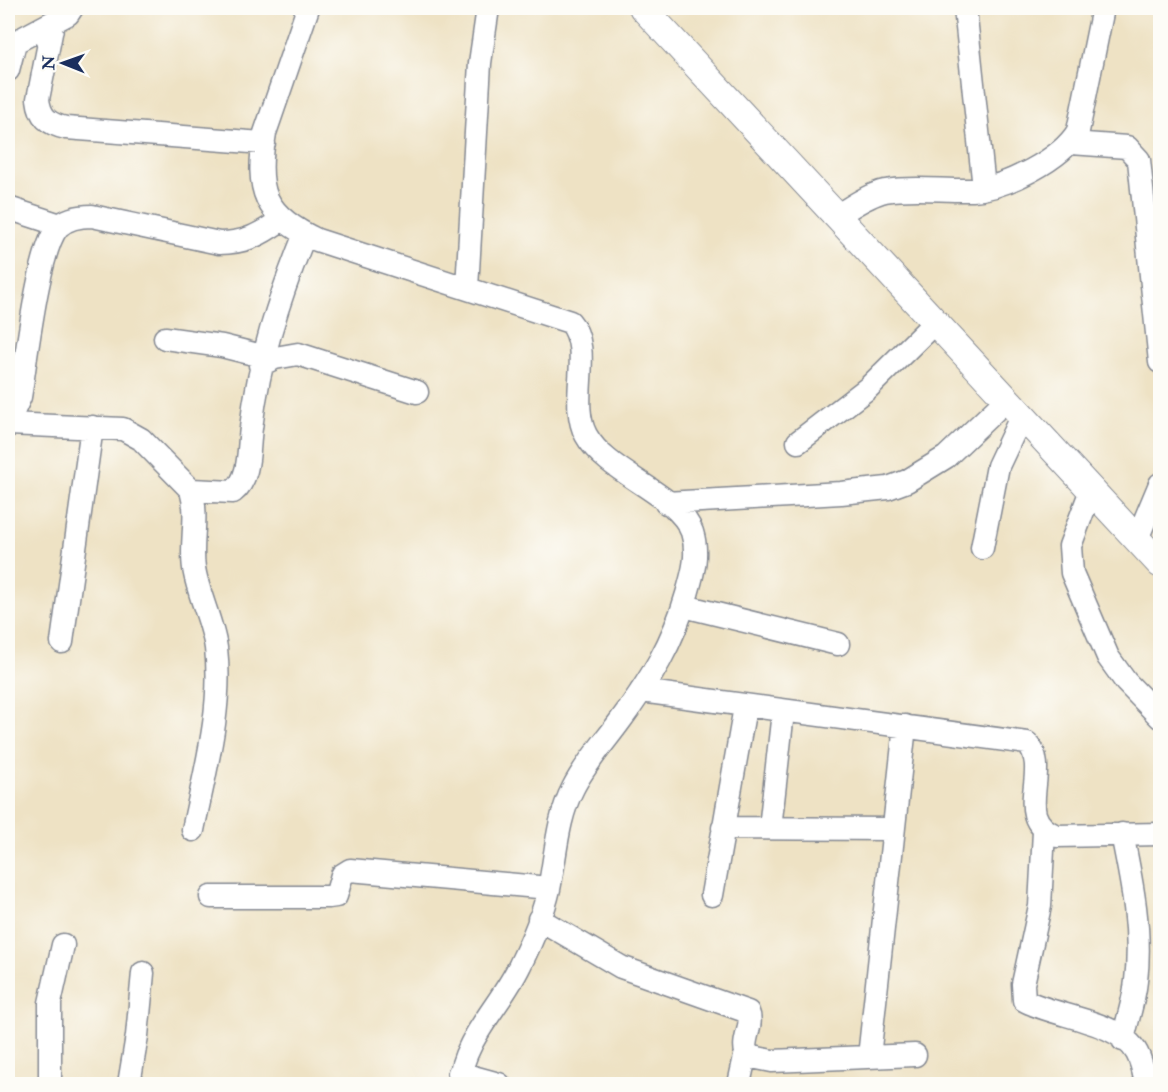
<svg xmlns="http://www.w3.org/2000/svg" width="1168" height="1092" viewBox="0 0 1168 1092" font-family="'IM FELL Double Pica',serif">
<rect width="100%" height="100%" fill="#fdfcf7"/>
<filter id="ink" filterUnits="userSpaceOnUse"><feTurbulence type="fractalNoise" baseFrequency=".0167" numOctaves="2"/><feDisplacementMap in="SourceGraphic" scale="12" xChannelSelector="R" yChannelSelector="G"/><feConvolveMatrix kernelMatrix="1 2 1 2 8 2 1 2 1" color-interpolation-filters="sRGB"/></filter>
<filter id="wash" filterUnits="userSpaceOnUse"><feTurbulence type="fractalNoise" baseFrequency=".008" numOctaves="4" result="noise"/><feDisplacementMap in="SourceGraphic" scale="24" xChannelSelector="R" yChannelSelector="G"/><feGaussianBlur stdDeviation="1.35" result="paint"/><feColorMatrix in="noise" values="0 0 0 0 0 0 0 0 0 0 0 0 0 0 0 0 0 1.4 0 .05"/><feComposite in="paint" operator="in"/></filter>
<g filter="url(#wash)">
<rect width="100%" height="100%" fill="#eee2c4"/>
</g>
<g filter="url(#ink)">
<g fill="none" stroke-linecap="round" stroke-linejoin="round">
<defs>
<path id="minor" d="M308,8L265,133C255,191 264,215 317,240L570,322C594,349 568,402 586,435C607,474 678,493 692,532C699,554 693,573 687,594C673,643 650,681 620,721C604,743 585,764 573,788C557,819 556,855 549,889C543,915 532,941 520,965C502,1004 462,1040 459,1084
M965,8L984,188
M53,23L38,99C40,117 48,124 66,128L264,143
M8,46L68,14L72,8
M8,70L15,43
M1071,143L1127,147L1139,160L1160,362
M8,208L60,225
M836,216C852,207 867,195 885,191C914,186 944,191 973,190C1005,188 1062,159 1078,131L1103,8
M467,288L480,63L488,8
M165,338L222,346L262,356
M260,365L275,358L298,354L417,392
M8,416L14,410L20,397C26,362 38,250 58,227C67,218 80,216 92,216L219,243C245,243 260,235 281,220
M8,424L123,429L141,439L191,490C199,516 190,542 194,568C198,595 212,620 216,648C223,708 205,771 193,830
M798,442L868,388L935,322
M191,490L233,492C251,478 248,449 251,428C259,359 279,298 305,234
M1091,490L1070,546L1072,573L1108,657L1126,682L1160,717
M666,503L841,493L888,488L907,481L946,457L1007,399
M1137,539L1160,484
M982,548L998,466L1022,415
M684,606L838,644
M62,642L92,427
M641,691L1027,743C1053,770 1010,818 1057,836L1160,834
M723,828L893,829
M770,828L783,712
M1044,831L1040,906L1023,984L1024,1000C1054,1017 1119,1020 1137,1053C1142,1062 1144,1074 1146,1084
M1122,834C1132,883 1142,931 1136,981C1134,1001 1127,1020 1123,1040
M712,895L745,707
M211,897H329L336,896L342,875L350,870L549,888
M539,919L621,967L748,1012C754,1025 742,1039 746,1052L752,1057L772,1061L915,1055
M869,1057L905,726
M459,1073L499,1084
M50,1084V1003L63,945
M129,1084L137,1036L143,973
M739,1084L746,1052"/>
<path id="tertiary" d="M643,8L1160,564"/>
</defs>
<!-- minor casing -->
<use href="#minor" stroke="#848891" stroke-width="25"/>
<!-- tertiary casing -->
<use href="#tertiary" stroke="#848891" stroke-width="29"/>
<!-- minor -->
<use href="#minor" stroke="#fff" stroke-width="22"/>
<!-- tertiary -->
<use href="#tertiary" stroke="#fff" stroke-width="27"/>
</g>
</g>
<!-- margin -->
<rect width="1168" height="1092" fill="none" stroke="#fdfcf7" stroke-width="30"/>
<!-- north arrow -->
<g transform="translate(63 63) rotate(271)" stroke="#fdfcf7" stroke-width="4.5" paint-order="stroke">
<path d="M0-4.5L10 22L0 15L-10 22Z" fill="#1b2f5e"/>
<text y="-9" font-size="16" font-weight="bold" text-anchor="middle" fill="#1b2f5e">N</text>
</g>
</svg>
